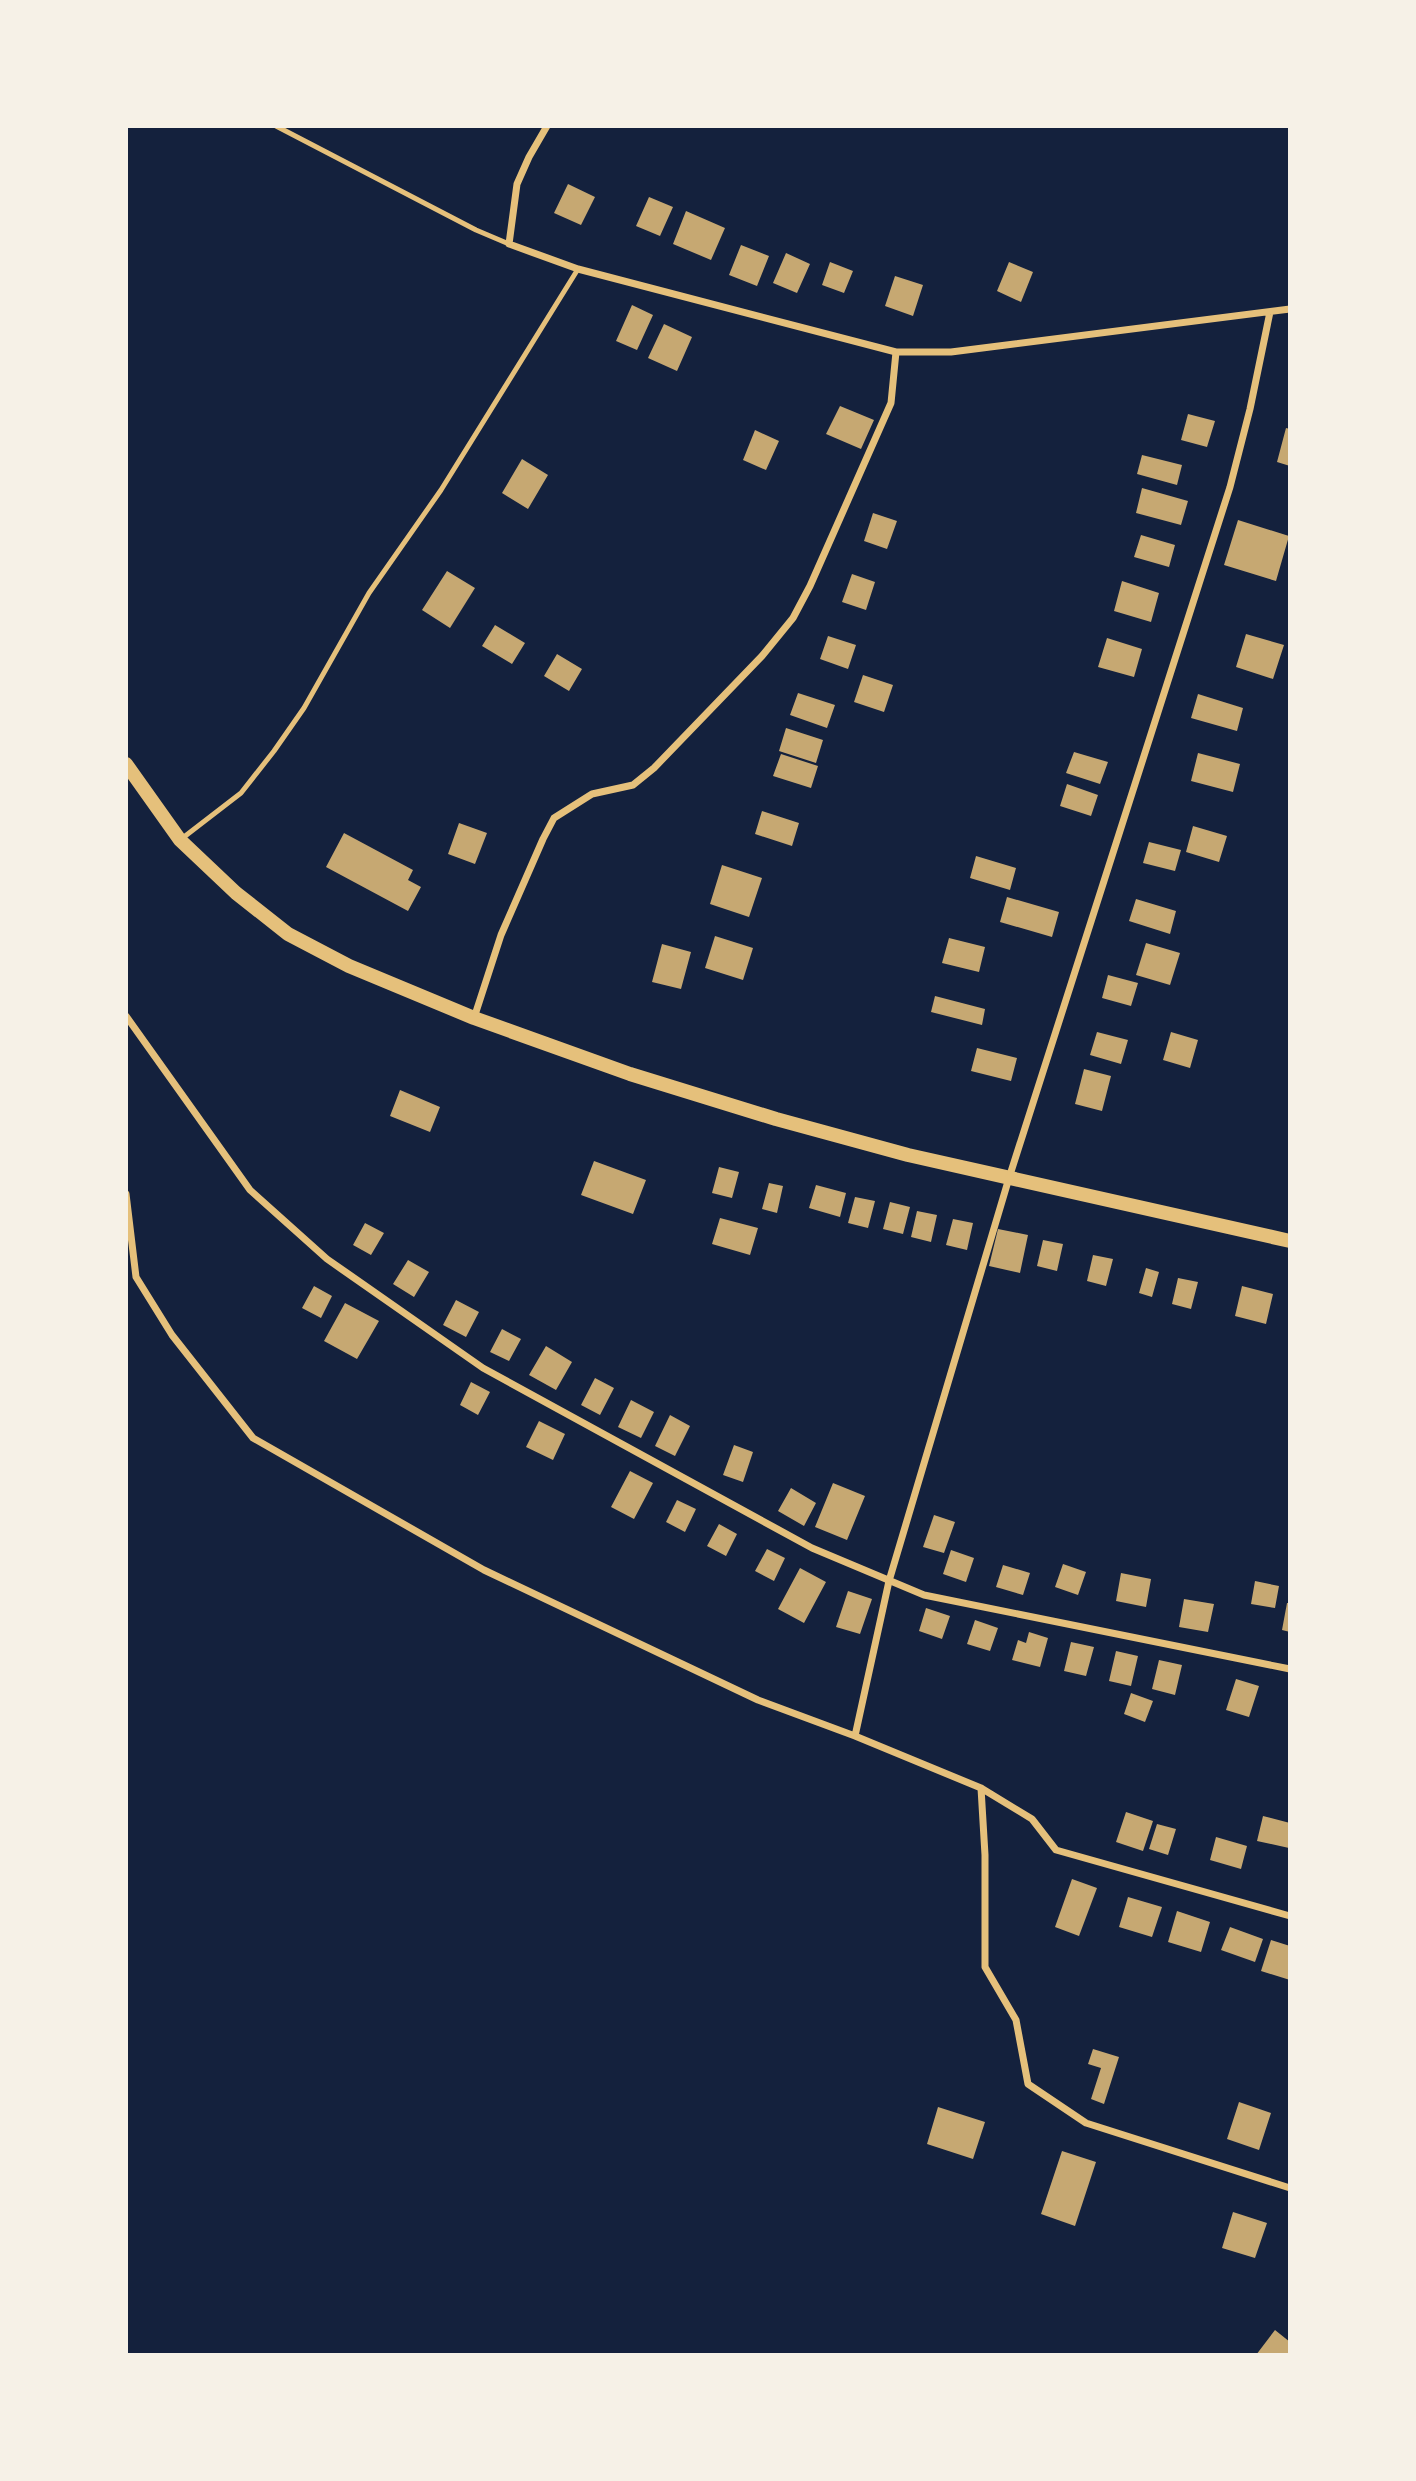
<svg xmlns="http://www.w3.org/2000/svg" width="1416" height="2481" viewBox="0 0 1416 2481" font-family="'PT Sans',sans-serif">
<rect width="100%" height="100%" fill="#14213d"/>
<!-- building -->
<path fill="#c6a872" d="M568,184L595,197L581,225L554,213Z
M649,197L673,207L660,236L636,226Z
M686,211L725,228L711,260L673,244Z
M741,245L769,256L757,286L729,275Z
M786,253L810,264L797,293L773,283Z
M830,262L853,271L844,293L822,285Z
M1009,262L1033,272L1021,302L997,291Z
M895,276L923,285L913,316L885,306Z
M632,305L653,315L637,350L616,341Z
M664,324L692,337L677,371L648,358Z
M840,406L874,420L861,449L826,434Z
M1188,414L1215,421L1207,447L1181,440Z
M1286,428L1290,429V466L1277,462Z
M755,430L779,441L766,470L743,460Z
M1142,455L1182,465L1177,485L1137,474Z
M522,459L548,475L528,509L502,493Z
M1142,488L1188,501L1181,525L1136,513Z
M873,513L897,521L887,549L864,541Z
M1238,520L1289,536L1276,581L1224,565Z
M1141,535L1175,545L1169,567L1134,557Z
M447,571L475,588L450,628L422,610Z
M852,574L875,582L866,610L842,602Z
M1122,581L1159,593L1151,622L1114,611Z
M495,625L525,643L512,664L482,646Z
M1246,634L1284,645L1273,679L1236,667Z
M828,636L856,645L848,669L820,659Z
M1107,638L1142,649L1134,677L1098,667Z
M557,654L582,669L569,691L544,676Z
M863,675L893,685L884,712L854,702Z
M798,693L835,705L827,728L790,715Z
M1198,694L1243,708L1237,731L1191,718Z
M786,728L823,740L816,763L779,751Z
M1074,752L1108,762L1100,784L1066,773Z
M1198,753L1240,764L1233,792L1191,781Z
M781,754L818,766L811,788L773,776Z
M1067,784L1098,795L1091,816L1060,806Z
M762,811L799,823L792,846L755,834Z
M459,823L487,833L475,864L448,854Z
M1193,826L1227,836L1219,862L1186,852Z
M344,833L413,870L408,880L421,887L408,911L326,867Z
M1149,842L1181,850L1175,871L1143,863Z
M976,856L1016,868L1010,890L970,878Z
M722,865L762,878L749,917L710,904Z
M1007,897L1059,912L1052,937L1000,922Z
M1136,899L1176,911L1170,934L1129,921Z
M715,936L753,948L743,980L705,968Z
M949,938L985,947L979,972L942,963Z
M1146,943L1180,953L1170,985L1136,975Z
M662,944L691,952L681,989L652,982Z
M1108,975L1138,983L1131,1006L1102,998Z
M935,996L985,1009L982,1025L931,1012Z
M1097,1032L1128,1040L1121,1064L1090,1055Z
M1171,1032L1198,1040L1190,1068L1163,1060Z
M977,1048L1017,1058L1011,1081L971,1071Z
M1084,1069L1111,1076L1102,1111L1075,1104Z
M400,1090L440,1107L430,1132L390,1116Z
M594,1161L646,1180L633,1214L581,1195Z
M719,1167L739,1172L732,1198L712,1193Z
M769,1183L783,1186L777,1213L762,1209Z
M816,1185L846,1193L840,1217L809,1208Z
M855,1197L875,1201L868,1228L848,1223Z
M890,1202L910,1207L903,1234L883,1229Z
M917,1211L937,1215L931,1242L911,1237Z
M720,1218L758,1228L750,1255L712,1244Z
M953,1219L973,1223L967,1250L946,1245Z
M365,1223L384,1233L371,1255L353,1245Z
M998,1229L1028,1235L1020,1273L989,1266Z
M1043,1240L1063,1244L1057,1271L1037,1266Z
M1093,1255L1113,1259L1106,1286L1087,1281Z
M408,1260L429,1272L414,1297L393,1284Z
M1146,1268L1159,1272L1152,1297L1139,1293Z
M1178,1278L1198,1282L1191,1309L1172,1304Z
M314,1286L332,1296L321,1318L302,1308Z
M1242,1286L1273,1294L1266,1324L1235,1316Z
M456,1300L479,1312L466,1337L443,1325Z
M345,1303L379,1321L357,1359L324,1341Z
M502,1329L521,1339L509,1361L490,1352Z
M546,1346L572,1362L556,1390L529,1375Z
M595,1378L614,1388L600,1415L581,1405Z
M471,1382L490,1392L478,1415L460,1405Z
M631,1400L654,1412L641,1438L618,1427Z
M670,1415L690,1426L675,1456L655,1446Z
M539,1421L565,1434L553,1460L526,1447Z
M734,1445L753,1452L743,1482L723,1475Z
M630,1471L653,1483L634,1519L611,1507Z
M833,1483L865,1496L847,1540L815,1527Z
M791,1488L816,1503L804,1526L778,1511Z
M677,1500L696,1509L685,1532L666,1522Z
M934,1515L955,1522L944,1553L923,1547Z
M719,1524L737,1534L726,1556L707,1546Z
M767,1549L785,1558L774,1581L755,1571Z
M951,1550L974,1558L966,1582L943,1574Z
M1063,1564L1086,1572L1078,1595L1055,1587Z
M1003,1565L1030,1573L1023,1595L996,1587Z
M800,1568L826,1582L804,1623L778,1609Z
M1121,1573L1151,1579L1146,1607L1116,1601Z
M1255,1581L1279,1586L1275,1608L1251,1604Z
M848,1591L872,1599L860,1634L836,1627Z
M1184,1599L1214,1604L1208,1632L1179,1627Z
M1287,1603H1290V1632L1282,1630Z
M926,1608L950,1616L942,1639L919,1631Z
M975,1620L998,1628L990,1651L967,1644Z
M1029,1632L1048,1638L1040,1667L1012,1660L1018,1640L1026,1643Z
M1071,1642L1094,1647L1086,1676L1064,1671Z
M1116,1651L1138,1656L1131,1686L1109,1681Z
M1159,1660L1182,1665L1175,1695L1152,1689Z
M1236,1679L1259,1686L1249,1717L1226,1710Z
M1131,1693L1153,1701L1145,1722L1124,1714Z
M1126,1812L1153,1821L1143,1851L1116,1842Z
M1263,1816L1290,1823L1289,1848L1257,1841Z
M1157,1824L1176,1829L1168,1855L1149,1849Z
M1216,1837L1247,1846L1241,1869L1210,1860Z
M1072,1879L1097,1888L1079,1936L1055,1927Z
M1128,1897L1162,1907L1152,1937L1119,1927Z
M1177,1911L1210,1922L1201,1952L1168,1942Z
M1230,1927L1263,1939L1255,1962L1221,1950Z
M1271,1940L1290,1946V1980L1261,1971Z
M1093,2049L1119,2057L1104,2104L1091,2099L1101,2068L1088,2064Z
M1239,2102L1271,2113L1259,2150L1227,2139Z
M938,2107L985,2122L973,2159L927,2144Z
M1062,2151L1096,2162L1075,2226L1041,2214Z
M1233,2212L1267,2223L1255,2258L1222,2248Z
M1275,2330L1290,2342V2355H1256Z"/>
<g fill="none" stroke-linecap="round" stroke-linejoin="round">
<!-- service -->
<path stroke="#e5c07b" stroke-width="5" d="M276,126L476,230L509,244
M180,840L241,793L274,751L304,708L369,593L441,490L578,269"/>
<!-- minor -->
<path stroke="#e5c07b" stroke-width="7" d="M547,126L529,157L517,184L509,244L578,269L896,352H951L1290,309
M126,1016L250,1190L327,1259L483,1368L812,1548L924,1595L1290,1669
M474,1018L501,935L543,839L554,818L592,794L633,785L654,768L762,656L793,618L810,586L891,403L896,352
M126,1194L136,1277L172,1335L253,1438L484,1570L758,1700L855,1736L981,1788L1032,1819L1056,1850L1290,1916
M855,1736L889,1581L1009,1178L1230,487L1250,409L1270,312
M981,1788L985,1855V1967L1016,2020L1028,2084L1086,2123L1290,2188"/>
<!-- secondary -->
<path stroke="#e5c07b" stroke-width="14" d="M126,764L180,840L236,893L288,934L349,966L474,1018L630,1074L776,1119L908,1155L1290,1241"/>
</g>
<!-- border -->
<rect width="1416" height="2481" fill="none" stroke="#f6f1e7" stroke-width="256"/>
</svg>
